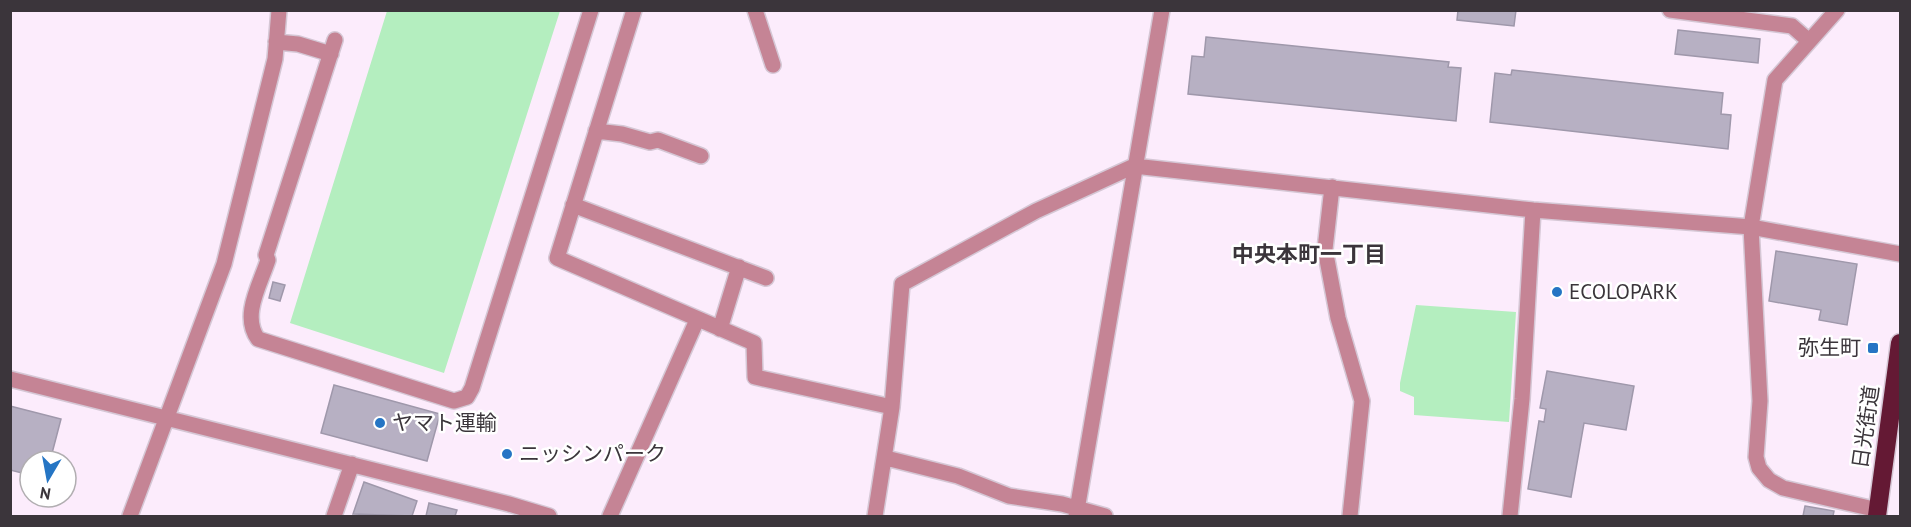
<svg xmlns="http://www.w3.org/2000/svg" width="1911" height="527" viewBox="0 0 1911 527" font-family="'PT Sans','Noto Sans JP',sans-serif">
<rect width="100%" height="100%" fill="#fcecfc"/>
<!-- green -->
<path fill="#b4eebf" d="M387,11H560L444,373L290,323Z
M1416,305L1516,312L1509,422L1414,415V397L1400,391V383Z"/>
<!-- building -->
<path fill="#b7b0c3" stroke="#9f98ab" stroke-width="1.5" d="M1458,10H1516L1514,26L1457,20Z
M1678,30L1760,39L1758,63L1675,54Z
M1206,37L1449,62L1448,67L1461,68L1456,121L1188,94L1192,56L1204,57Z
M1512,70L1723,93L1721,114L1731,115L1728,149L1490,122L1495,73L1511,75Z
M1776,251L1857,264L1847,325L1819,320L1821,310L1769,301Z
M273,282L285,285L280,301L269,298Z
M1547,371L1634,386L1626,430L1584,423L1571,497L1528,489L1539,421L1544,422L1546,409L1540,408Z
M334,385L440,414L427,461L321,433Z
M10,406L61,419L50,461H30V475L10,470Z
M364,482L417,501L412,516L353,514Z
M429,503L457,510L455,516H426Z
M1805,506L1834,511L1833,516H1803Z"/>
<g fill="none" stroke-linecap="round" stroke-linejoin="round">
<defs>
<path id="minor" d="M634,10L557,258L754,343L755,377L892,407
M755,10L773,65
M1670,10L1792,26L1809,41
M1837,10L1775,80L1751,227L1760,401L1756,457L1759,468L1769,480L1783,488L1878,510
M335,40L266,255L268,260C260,285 241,316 258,339L454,401L467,397L472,388L591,10
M276,42L298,44L331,54
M596,131L622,134L650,142L658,140L701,156
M1332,187L1325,249L1338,318L1362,401L1350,516
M573,205L766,278
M720,329L739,267
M10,379L509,504L549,516
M886,458L958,476L1009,496L1062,504L1105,516
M130,516L224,264L275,59L279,10
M334,516L352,464
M610,516L697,320
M875,516L892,407L902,284L1036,211L1134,166L1533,210L1751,227L1900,254
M1076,516L1162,10
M1510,516L1522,399L1533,210"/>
<path id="highway" d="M1877,516L1900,343"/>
</defs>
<!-- minor casing -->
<use href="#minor" stroke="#d5c7d5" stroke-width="18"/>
<!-- highway casing -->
<use href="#highway" stroke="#d5c7d5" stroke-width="21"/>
<!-- minor -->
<use href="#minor" stroke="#c58495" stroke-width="15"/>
<!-- highway -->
<use href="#highway" stroke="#641934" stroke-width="18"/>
</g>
<!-- markers -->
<g fill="#2575c4" stroke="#fff" stroke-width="2">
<circle cx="1557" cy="292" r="6"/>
<rect x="1867" y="342" width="12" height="12" rx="3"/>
<circle cx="380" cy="423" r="6"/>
<circle cx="507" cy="454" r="6"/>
</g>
<g text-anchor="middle" stroke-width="5" stroke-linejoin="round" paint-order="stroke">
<!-- poi labels -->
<g font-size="21" fill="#3b353b" stroke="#fff" text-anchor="start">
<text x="1569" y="299">ECOLOPARK</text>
<text x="1861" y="355" text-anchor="end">弥生町</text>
<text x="392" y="430">ヤマト運輸</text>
<text x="519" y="461">ニッシンパーク</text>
</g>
<!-- street labels -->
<g font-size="21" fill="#3b353b" stroke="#fff">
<text transform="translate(1866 427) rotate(-82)" y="7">日光街道</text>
</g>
<!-- neighbourhood labels -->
<g font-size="22" font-weight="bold" fill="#3b353b" stroke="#fff">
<text x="1309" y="262">中央本町一丁目</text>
</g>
</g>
<!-- border -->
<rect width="1911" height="527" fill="none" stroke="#3b353b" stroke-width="24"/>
<!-- north arrow -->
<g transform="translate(48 479) rotate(190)"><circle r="28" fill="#ffffff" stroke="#b1aeb1" stroke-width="1.5"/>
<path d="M0-4.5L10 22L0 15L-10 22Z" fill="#2575c4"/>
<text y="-9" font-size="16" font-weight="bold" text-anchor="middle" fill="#3b353b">N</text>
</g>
</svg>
